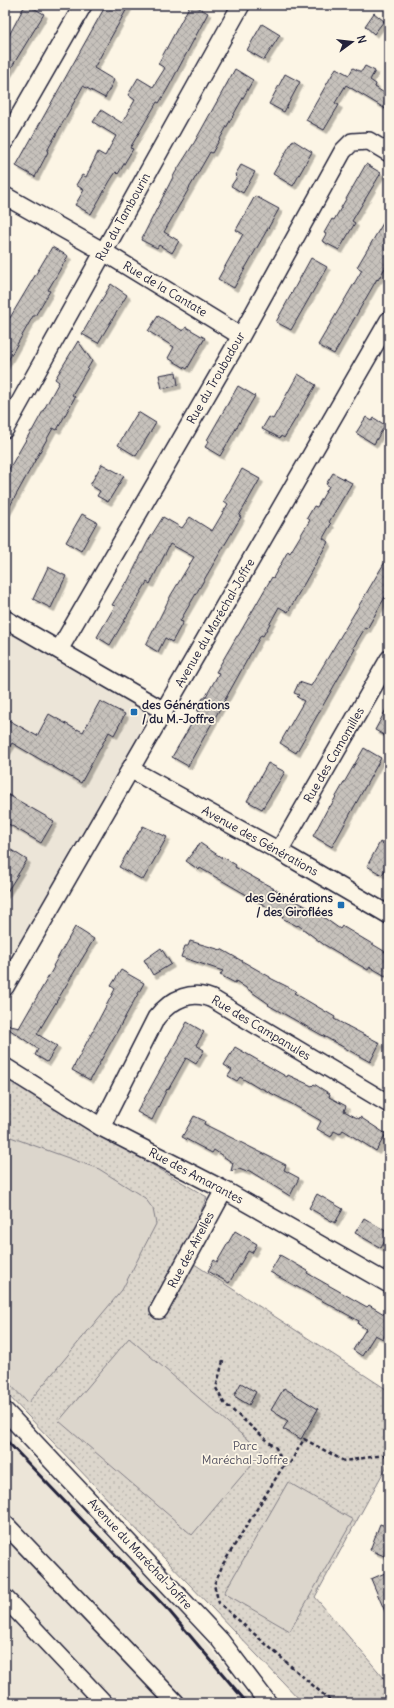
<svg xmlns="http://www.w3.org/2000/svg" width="394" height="1708" viewBox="0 0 394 1708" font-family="Delius,sans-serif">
<defs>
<pattern id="park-dots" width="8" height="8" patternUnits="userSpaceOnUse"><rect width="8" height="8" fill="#dcd6cc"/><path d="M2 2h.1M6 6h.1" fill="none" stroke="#bcb7b0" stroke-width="1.8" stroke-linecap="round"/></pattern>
<pattern id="building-cross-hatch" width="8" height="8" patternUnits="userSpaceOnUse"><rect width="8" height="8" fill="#c6c1bb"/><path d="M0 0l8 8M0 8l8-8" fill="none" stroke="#aaa6a2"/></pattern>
<filter id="shadow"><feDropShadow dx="3.5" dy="3.5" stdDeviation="0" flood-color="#0004"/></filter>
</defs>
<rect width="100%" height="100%" fill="#fcf5e5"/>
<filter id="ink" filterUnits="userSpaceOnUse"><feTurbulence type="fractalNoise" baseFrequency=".025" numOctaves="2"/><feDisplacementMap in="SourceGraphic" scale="8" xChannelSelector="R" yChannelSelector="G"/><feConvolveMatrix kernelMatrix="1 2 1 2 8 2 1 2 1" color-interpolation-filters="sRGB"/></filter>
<g filter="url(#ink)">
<!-- built -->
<path fill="#ece5d8" d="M5,619L164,711L5,990Z
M5,1430L170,1601L215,1653L253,1703H5Z"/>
<!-- park -->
<path fill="url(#park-dots)" stroke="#7f7c84" d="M5,1078L207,1197L182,1256L389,1391V1462L315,1597L389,1684V1703H303L5,1392Z"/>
<!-- pitch -->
<path fill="#dcd6cc" stroke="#7f7c84" d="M5,1135L99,1169L145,1198L153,1209L156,1224L122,1290L28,1403L5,1379Z
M129,1338L262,1452L192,1535L59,1421Z
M288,1482L353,1520L290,1631L224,1593Z"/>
<!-- building -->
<path fill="url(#building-cross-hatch)" stroke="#22223b" filter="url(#shadow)" d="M25,5H28L44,14L5,78V43Z
M106,5H129L94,68L114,80L105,98L83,86L47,151L48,152L35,177L16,166Z
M190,5H194L208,13L167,90L159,103L157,102L130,148L133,149L118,174L116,172L110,181L91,214L75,205L84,190L76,185L82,175L86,177L98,152L105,156L116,136L93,122L101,110L122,123L135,100L128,95L138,78L153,87L165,68L158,64Z
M374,13L384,21L374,34L365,26Z
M262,24L280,35L264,60L247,50Z
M365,66L375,71L370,80L376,84L375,87L389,96V111L346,85L335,103L339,105L324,130L306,120L336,68L349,75L353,68L359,71H362Z
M235,69L253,80L212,153L210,152L164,232L179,241L172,253L159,245L157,248L141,240L175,173L194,143Z
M285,74L300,82L284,112L269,104Z
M293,140L312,152L293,186L273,174Z
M366,164L381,173L352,221L355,223L339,250L322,241L326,234L324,233L332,219L334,220Z
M241,165L255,172L243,193L231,186L237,177L235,175Z
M255,196L279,209L234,288L218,279L243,234L236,230Z
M389,213V261L378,280L377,279L334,354L318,345L362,270L357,267Z
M52,247L68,256L48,290L50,291L35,316H33L5,366V326Z
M311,258L327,267L291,330L276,322Z
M111,284L127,295L98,343L82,334Z
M158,316L183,331L186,327L205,338L187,369L168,358L174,347L148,331Z
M78,341L92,361L72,395L75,397L57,430L53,428L5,515V476L31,431H32L59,382L55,379Z
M176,372L178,385L162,389L159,375Z
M298,374L316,385L284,438L281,436L280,438L262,429L269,417L273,419Z
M238,386L255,396L220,456L205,447L209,441L207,440Z
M138,412L156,423L136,456L118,445Z
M366,417L372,421L374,418L385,425L374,444L356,433Z
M102,464L124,476L108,502L97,496L100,491L90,485Z
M242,469L260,479L239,516L241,517L180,621L183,622L172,642L165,638L158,652L146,645L171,595L194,557L170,544L150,584L147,582L110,645L97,637L115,606L112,605L126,582L127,583L148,541L163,517L182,528L190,517L212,531L228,504L224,501Z
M333,473L352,483L329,522L331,524L323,538L328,542L288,612L279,607L263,636L261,635L188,766L172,757L199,711L197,710L203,698H205L219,673L216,672L237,636H238L272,577L273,578L288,551L290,553L310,520L307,518L314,506L317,507L329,486L326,484Z
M82,514L97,522L81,551L66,542Z
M389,555V590L367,629L365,628L353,648L355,649L296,753L280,743L304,701L297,697L299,695L294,693L299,682L311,686Z
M48,567L66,576L51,608L33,599Z
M100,701L125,714L114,735L109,732L81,783L12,743L5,754V718L37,736L49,714L77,730V729L83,732Z
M389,704V738L375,730Z
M364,748L381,758L332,847L313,836L329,806L330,807Z
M268,763L285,772L262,809L247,801Z
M5,793L54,821L41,843L5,822Z
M143,826L167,837L143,880L119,867Z
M380,842L389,847V862L382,875L367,866Z
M200,843L222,858L223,857L236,865L235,867L316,912L340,929L342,926L389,954V978L370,967L368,970L323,944L298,925L297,926L282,918L283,916L200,868L199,870L186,861Z
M5,846L27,860L5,895Z
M75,927L94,939L37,1034L57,1046L47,1062L35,1055L38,1049L6,1027L7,1025L19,1028L54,967L53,966Z
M190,941L221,950V949L270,977V978L296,991L294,993L335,1017L334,1019L380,1043L370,1062L268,1005L269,1004L236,981L235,983L220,975L223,971L181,957L185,946H188Z
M161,948L171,964L153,975L144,960Z
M121,970L144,983L90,1080L72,1070L115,989L111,986Z
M187,1022L204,1032L196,1045L204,1050L196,1064L186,1058L168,1090L167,1089L152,1120L137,1112Z
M235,1047L287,1077L288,1075L312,1086L314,1084L330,1094L329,1097L346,1106L344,1111L359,1119L360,1117L386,1134L376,1151L343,1130L340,1134L334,1131L331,1137L317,1129L321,1121L292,1104L261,1088L260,1089L240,1077L237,1081L228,1076L232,1070L224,1065Z
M194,1116L205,1121L204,1124L286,1165L284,1170L299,1178L290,1196L248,1170L247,1172L239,1169L231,1171L233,1163L214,1150L212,1153L182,1137Z
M317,1194L343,1209L335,1223L309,1208Z
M364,1218L389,1233L381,1248L355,1233Z
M235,1231L257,1244L252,1253L248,1251L229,1283L208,1271L214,1260L217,1262Z
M280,1255L308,1271L307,1273L367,1307L369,1305L389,1317V1329L383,1339L375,1335L362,1356L353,1350L366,1329L358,1324L359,1321L270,1272Z
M241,1383L256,1392L249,1405L234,1396Z
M284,1388L318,1409L301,1439L283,1429L288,1421L271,1410Z
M380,1524L389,1527V1543L384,1556L370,1550Z
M385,1573L389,1582V1621L371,1579Z"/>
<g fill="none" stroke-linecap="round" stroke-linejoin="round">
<defs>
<path id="minor" d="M5,141L83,5
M5,196L104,252L241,336
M5,429L241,5
M5,619L164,711
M59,650L241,336L343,151L352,142L369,141L389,153
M130,769L279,851L389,915
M279,851L389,659
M5,987L389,320
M5,1067L101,1127L224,1190L389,1284
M101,1127L156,1018C171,999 193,988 216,1001L389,1104
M159,1310L224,1190
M5,1411L220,1640L268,1703
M5,1524L176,1703
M5,1598L104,1703"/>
</defs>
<!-- minor casing -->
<use href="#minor" stroke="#22223b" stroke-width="20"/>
<!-- path -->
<path stroke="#22223b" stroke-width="2.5" stroke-dasharray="4 3" stroke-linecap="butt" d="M223,1361L216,1388L224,1403L276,1448L284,1465L223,1564L214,1585L219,1603L333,1703
M284,1465H289L304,1439L344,1461L384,1455L389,1458"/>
<!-- minor -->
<use href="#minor" stroke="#fcf5e5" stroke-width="17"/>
<!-- rail -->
<path stroke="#22223b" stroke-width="3" d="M5,1439L170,1612L247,1703"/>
</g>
</g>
<!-- markers -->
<g fill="#1f6fb2" stroke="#fcf5e5" stroke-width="1.5">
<rect x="130" y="708" width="8" height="8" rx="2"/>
<rect x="337" y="901" width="8" height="8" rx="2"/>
</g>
<g text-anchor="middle" stroke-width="3.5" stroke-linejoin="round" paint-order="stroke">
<!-- street labels -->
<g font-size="12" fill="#22223b" stroke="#fcf5e5">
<text transform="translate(123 217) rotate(-61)" y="4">Rue du Tambourin</text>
<text transform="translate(165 289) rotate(31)" y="4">Rue de la Cantate</text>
<text transform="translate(216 378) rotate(-60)" y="4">Rue du Troubadour</text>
<text transform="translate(215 623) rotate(-60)" y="4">Avenue du Maréchal-Joffre</text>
<text transform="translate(334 755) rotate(-60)" y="4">Rue des Camomilles</text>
<text transform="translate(260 841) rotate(29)" y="4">Avenue des Générations</text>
<text transform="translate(261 1028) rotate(31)" y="4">Rue des Campanules</text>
<text transform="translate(196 1176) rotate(28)" y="4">Rue des Amarantes</text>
<text transform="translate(191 1250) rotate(-62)" y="4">Rue des Airelles</text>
<text transform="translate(140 1554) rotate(47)" y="4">Avenue du Maréchal-Joffre</text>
</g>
<!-- poi labels -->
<g font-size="12" font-weight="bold" fill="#22223b" stroke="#fcf5e5" text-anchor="start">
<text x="142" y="709">des Générations<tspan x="142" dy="14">/ du M.-Joffre</tspan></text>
<text x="333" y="902" text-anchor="end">des Générations<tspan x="333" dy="14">/ des Giroflées</tspan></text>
</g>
<!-- park labels -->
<g font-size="12" fill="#504f5f" stroke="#fcf5e5">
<text x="245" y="1450">Parc<tspan x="245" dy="14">Maréchal-Joffre</tspan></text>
</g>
</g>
<!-- margin -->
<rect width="394" height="1708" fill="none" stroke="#fcf5e5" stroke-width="20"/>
<rect x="10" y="10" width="374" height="1688" fill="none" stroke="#22223b" stroke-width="1.5" filter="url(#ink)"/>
<!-- north arrow -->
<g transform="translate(352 42) rotate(75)" stroke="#fcf5e5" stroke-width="3" paint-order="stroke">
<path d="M0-3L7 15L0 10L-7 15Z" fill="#22223b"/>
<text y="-6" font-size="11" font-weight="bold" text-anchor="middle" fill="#22223b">N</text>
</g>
</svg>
